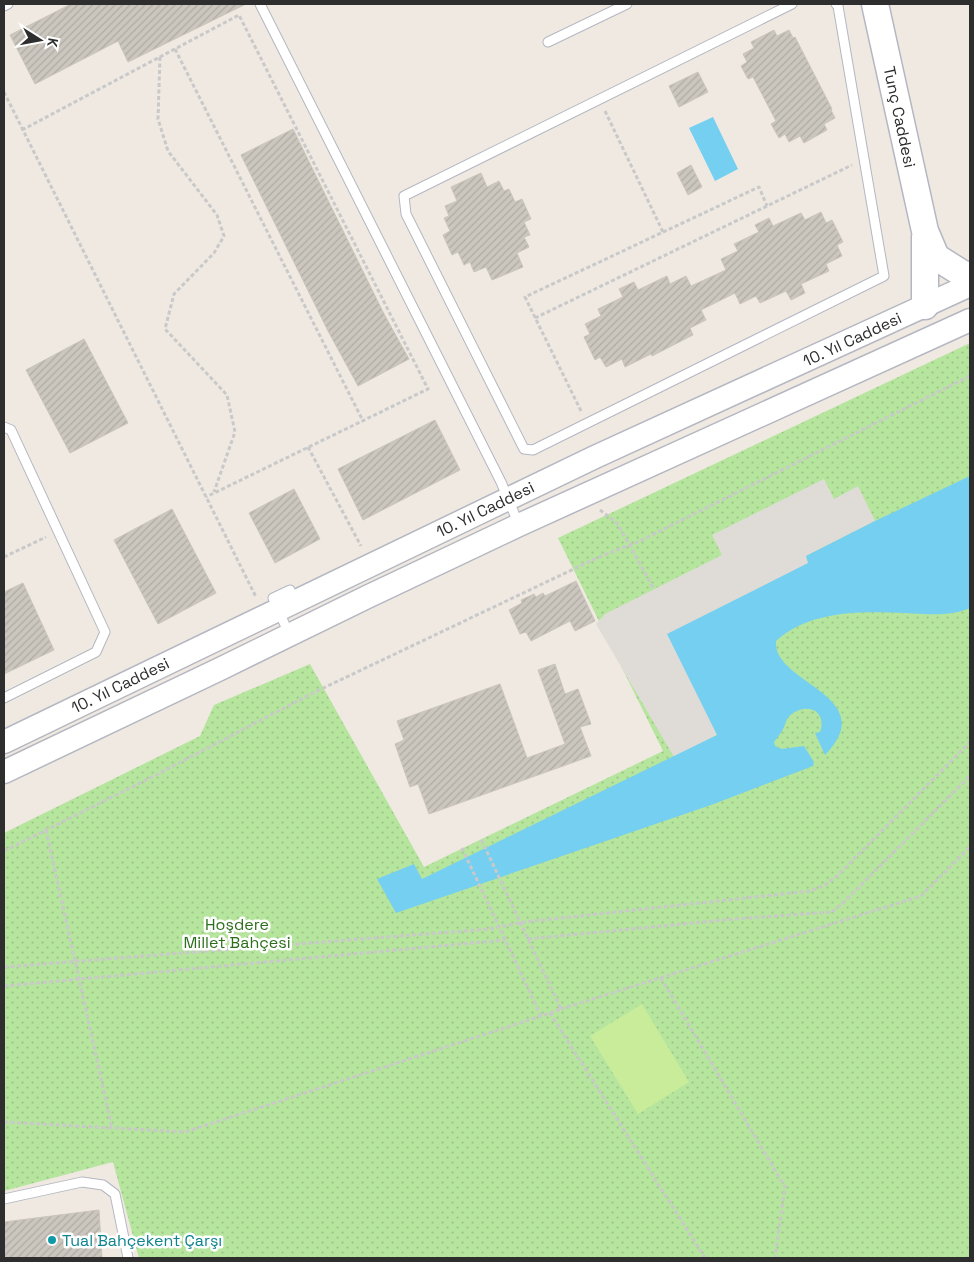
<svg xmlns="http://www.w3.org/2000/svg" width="974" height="1262" viewBox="0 0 974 1262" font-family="'Space Grotesk',sans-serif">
<defs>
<pattern id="grass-dots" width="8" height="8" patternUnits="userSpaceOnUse" patternTransform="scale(1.25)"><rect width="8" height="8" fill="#b6e59e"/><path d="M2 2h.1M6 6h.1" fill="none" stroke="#9dc588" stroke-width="1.8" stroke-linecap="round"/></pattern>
<pattern id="building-hatch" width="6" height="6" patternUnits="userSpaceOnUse" patternTransform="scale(1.25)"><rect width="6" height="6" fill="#cbc7bf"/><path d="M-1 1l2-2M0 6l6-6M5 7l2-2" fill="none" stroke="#afaba4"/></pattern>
</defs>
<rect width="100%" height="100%" fill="#efe9e1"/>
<!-- grass -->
<path fill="url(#grass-dots)" d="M970,343V1258H139L113,1162L4,1191V833L200,736L214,705L310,664L424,867L663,751L558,538Z"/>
<!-- pitch -->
<path fill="#c9ec9a" d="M642,1004L689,1082L638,1114L590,1036Z"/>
<!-- plaza -->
<path fill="#dfdcd8" d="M824,479L834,499L858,486L875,521L806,556L809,563L717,735L674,757L596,624L605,614L722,555L712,535Z"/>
<!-- water -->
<path fill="#75cff0" d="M713,117L738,169L715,181L689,128Z
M970,476V608C949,617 928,614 905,613C863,611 809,610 776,641C772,684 883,695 825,755L815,733L820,732C827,713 810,702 793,713C785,719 787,721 783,729C781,733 777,738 774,742L775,746L782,749L804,746L814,762L813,766L711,805L396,913L377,879L414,864L422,879L717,735L667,634L808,563L806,556L875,521Z"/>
<!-- building -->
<path fill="url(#building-hatch)" stroke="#cbc5ba" d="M71,4H246L128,62L118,41L35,84L10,35Z
M774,30L777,36L789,30L793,38L795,37L832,109L831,110L835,118L824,124L827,130L804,143L800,136L789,142L785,134L779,138L771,124L776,121L753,77L748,79L741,66L747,62L743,54L754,48L751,42Z
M698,72L708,92L679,107L669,86Z
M293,129L384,314L409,359L358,386L328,331L241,155Z
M691,165L702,187L688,195L677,173Z
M481,173L487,187L499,181L504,191L509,189L515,202L522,199L531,219L524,222L530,235L524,237L529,247L517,253L523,267L492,280L486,267L474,272L470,262L464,265L458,252L452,255L443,235L450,231L444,218L449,216L445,206L457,201L451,187Z
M821,212L826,223L832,220L843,242L837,245L842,256L826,264L829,271L801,284L805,293L791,300L786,291L760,303L756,296L740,304L735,293L701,310L706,320L690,328L693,335L652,356L651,354L625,367L622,359L606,367L600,357L595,360L584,337L590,334L585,324L601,316L598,309L623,297L619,289L634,282L638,290L667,276L670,284L686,276L691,286L726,270L721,259L738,251L734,244L759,232L755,225L769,218L773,226L801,213L805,220Z
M84,339L128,423L70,453L26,370Z
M435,420L460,470L363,520L338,469Z
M294,489L320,539L275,563L249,513Z
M172,509L216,593L158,624L114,540Z
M576,581L595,621L575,631L570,621L531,641L526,632L520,634L509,610L522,603L521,600L534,594L536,597L543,593L545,596Z
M23,583L54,650L4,674V592Z
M555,664L565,694L578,689L591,724L580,727L591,756L429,814L418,784L410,787L395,744L404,740L397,721L500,684L527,758L565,744L538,670Z
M99,1210L102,1258H4V1222Z"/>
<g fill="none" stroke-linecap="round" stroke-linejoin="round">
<defs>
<path id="service" d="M260,4L501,482L519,525
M792,4L404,196L406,214L524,449L533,450L884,276L838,6L836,4
M4,6L8,4
M548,42L627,4
M4,427L11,430L105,632L96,652L4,698
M289,634L273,598L290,590
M4,1199L82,1182L103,1185L115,1194L128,1258"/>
<path id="tertiary" d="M4,742L595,457L970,285
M4,772L220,669L367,597L519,525L970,320"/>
<path id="secondary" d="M875,4L925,231L936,257L963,274L970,275
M925,306V237"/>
</defs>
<!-- service casing -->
<use href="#service" stroke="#b4b7c1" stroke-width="11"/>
<!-- tertiary casing -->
<use href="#tertiary" stroke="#b4b7c1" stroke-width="25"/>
<!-- secondary casing -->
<use href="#secondary" stroke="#b4b7c1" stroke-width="29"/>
<!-- path -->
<path stroke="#c9c9c9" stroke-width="3" stroke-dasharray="4 2.5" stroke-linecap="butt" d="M175,49L363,421
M160,57L158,119L168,151L217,215L224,236L214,253L174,294L165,329L227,395L235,432L214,492
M4,92L256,597
M605,111L663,232
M22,130L239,15L428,389L206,497
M535,318L852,165
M581,411L525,297L759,187L767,206
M308,447L361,546
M600,510L617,523L654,589
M4,557L46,537
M46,830L112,1128
M462,848L541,1016L561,1009L481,839
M4,851L152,777L315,692L599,557L640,541L970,376
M528,939L734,919L832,912L843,903L970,776
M4,967L489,929L524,922L810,891L825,885L837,876L970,742
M661,978L785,1187L775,1258
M4,986L505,940
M561,1009L921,896L970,847
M550,1013L705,1258
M4,1122L185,1132L541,1016"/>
<!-- service -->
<use href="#service" stroke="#fff" stroke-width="9"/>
<!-- tertiary -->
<use href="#tertiary" stroke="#fff" stroke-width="22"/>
<!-- secondary -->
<use href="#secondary" stroke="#fff" stroke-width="26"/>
</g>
<!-- markers -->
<circle fill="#0f9aa8" stroke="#fff" stroke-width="2" cx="52" cy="1240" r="5"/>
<g text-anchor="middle" stroke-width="5" stroke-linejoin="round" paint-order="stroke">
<!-- street labels -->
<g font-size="16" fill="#2e2e2e" stroke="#fff">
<text transform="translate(900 117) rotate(78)" y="6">Tunç Caddesi</text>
<text transform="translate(852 339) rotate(-25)" y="6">10. Yıl Caddesi</text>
<text transform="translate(485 509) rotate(-26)" y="6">10. Yıl Caddesi</text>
<text transform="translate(120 685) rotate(-26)" y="6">10. Yıl Caddesi</text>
</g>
<!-- park labels -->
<g font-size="16" fill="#2c6e1b" stroke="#fff">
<text x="237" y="930">Hoşdere<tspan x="237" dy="18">Millet Bahçesi</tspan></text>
</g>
<!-- culture labels -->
<g font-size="16" fill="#0d838f" stroke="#fff" text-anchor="start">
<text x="62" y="1246">Tual Bahçekent Çarşı</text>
</g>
</g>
<!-- border -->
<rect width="974" height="1262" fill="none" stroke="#2e2e2e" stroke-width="10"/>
<!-- north arrow -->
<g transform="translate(40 40) rotate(101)" stroke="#ffffff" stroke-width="4" paint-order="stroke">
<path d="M0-4L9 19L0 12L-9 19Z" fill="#2e2e2e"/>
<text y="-8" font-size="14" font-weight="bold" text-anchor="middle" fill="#2e2e2e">K</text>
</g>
</svg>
